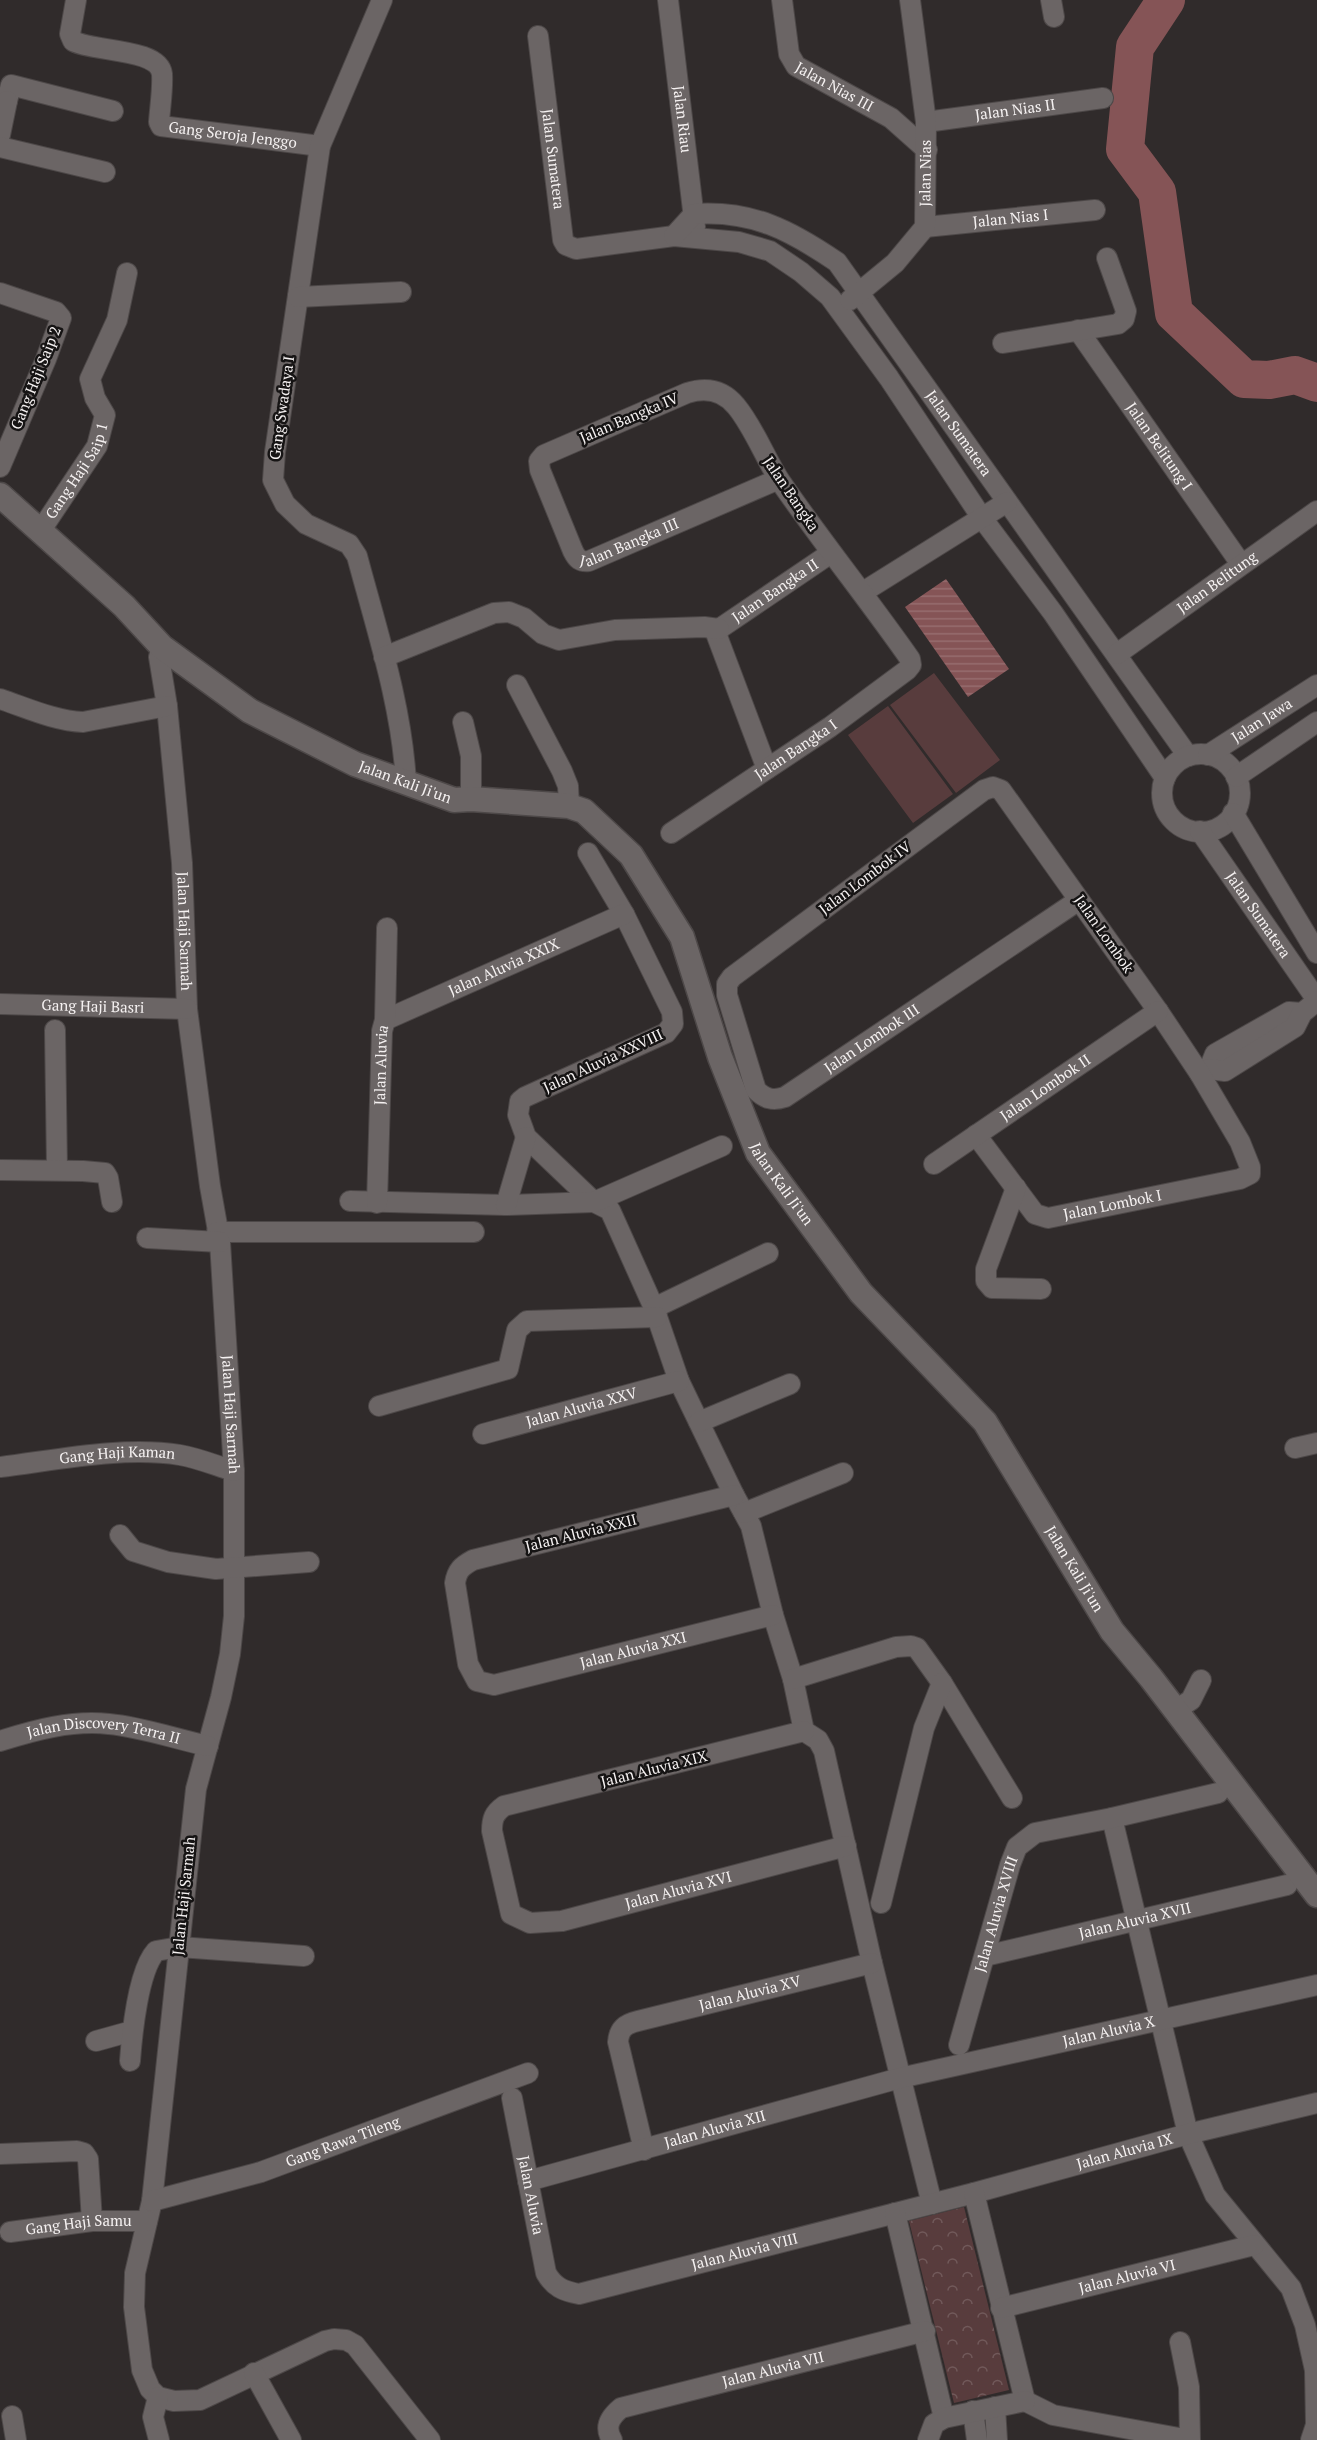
<svg xmlns="http://www.w3.org/2000/svg" width="1317" height="2440" viewBox="0 0 1317 2440" font-family="'PT Serif',serif">
<defs>
<pattern id="park-crowns" width="20" height="18" patternUnits="userSpaceOnUse" patternTransform="scale(1.5)"><rect width="20" height="18" fill="#583c3d"/><path d="M2 6a3 3 0 1 1 6 0M12 15a3 3 0 1 1 6 0" fill="none" stroke="#71595a"/></pattern>
<pattern id="water-rules" width="6" height="5" patternUnits="userSpaceOnUse" patternTransform="scale(1.5)"><rect width="6" height="5" fill="#855456"/><path d="M0 2.5h6" fill="none" stroke="#976d6f"/></pattern>
</defs>
<rect width="100%" height="100%" fill="#302b2b"/>
<!-- park -->
<path fill="url(#park-crowns)" d="M964,2207L1009,2390L954,2403L909,2221Z"/>
<!-- pitch -->
<path fill="#583c3d" d="M934,673L1000,760L956,793L890,705Z
M888,706L953,794L913,823L848,735Z"/>
<!-- water -->
<path fill="url(#water-rules)" d="M946,579L1009,669L968,697L905,607Z"/>
<g fill="none" stroke-linecap="round" stroke-linejoin="round">
<!-- river -->
<path stroke="#855456" stroke-width="38" d="M1166,0L1135,47L1125,149L1157,192L1174,313L1244,379L1269,380L1295,375L1317,383"/>
<defs>
<g id="minor">
<path id="s1" d="M76,0L70,34L73,41C93,52 159,48 162,74C163,89 160,107 159,122L161,126L320,146"/>
<path d="M382,0L320,146L275,452L273,480L285,504L306,524L349,544L357,556C377,631 402,706 406,783"/>
<path id="s2" d="M668,0L695,227"/>
<path id="s3" d="M782,0L789,54L796,66L891,118L927,150"/>
<path d="M1051,0L1054,17"/>
<path id="s4" d="M538,36L563,240L566,245L576,249L674,236L739,242L770,251L801,272L830,297L889,378L982,518L1053,613L1165,778"/>
<path d="M0,100L7,101L11,85L113,111"/>
<path id="s5" d="M926,122L1103,98"/>
<path d="M0,135L7,101"/>
<path d="M0,147L105,172"/>
<path id="s6" d="M925,227L1095,210"/>
<path id="s7" d="M674,236L694,214C752,210 790,230 837,262L1188,756"/>
<path d="M0,293L56,312L61,318L46,359L0,467"/>
<path d="M298,297L401,292"/>
<path id="s8" d="M850,300L895,263L925,227L926,122L910,0"/>
<path id="s9" d="M1078,330L1241,564"/>
<path d="M1003,343L1118,324L1124,319L1126,311L1107,258"/>
<path id="s10" d="M41,530L97,446L105,415L95,398L90,379L117,320L127,273"/>
<path d="M863,592L1007,502"/>
<path d="M719,629L717,636L767,769"/>
<path id="s11" d="M719,629L831,553"/>
<path id="s12" d="M162,647L159,657L167,706L182,863L187,1009L210,1186L220,1242L234,1471V1616L230,1654L221,1697L196,1789L152,2201L135,2273L134,2307L142,2370L150,2389L158,2397L174,2401L200,2400L325,2341L334,2339L346,2340L355,2345L430,2440"/>
<path id="s13" d="M1117,654L1317,511"/>
<path d="M384,657L494,613L509,612L524,618L543,634L559,640L615,630L704,627L719,629"/>
<path d="M517,685L562,771L568,786L569,806"/>
<path d="M0,699C27,708 55,721 83,722L167,706"/>
<path d="M463,722L471,756V799"/>
<circle cx="1201" cy="793" r="39"/>
<path id="s14" d="M1208,755L1317,685"/>
<path d="M1236,777L1317,722"/>
<path d="M1233,813L1317,953"/>
<path id="s15" d="M1200,831L1317,1000"/>
<path id="s16" d="M671,833L830,727L907,670L911,665L910,659C868,599 822,542 780,481C765,458 753,426 736,406C723,390 706,387 687,393L544,455L539,461L540,470L573,551C577,559 580,562 589,561L779,479"/>
<path d="M588,853L624,914L672,1012L673,1024L666,1033L525,1097L520,1101L518,1115L526,1137L594,1202L610,1210L654,1308L679,1381L734,1495L751,1526L773,1615L793,1679L804,1731L818,1740L824,1751L872,1963L932,2204"/>
<path id="s17" d="M0,1004L187,1009"/>
<path id="s18" d="M385,1020L624,914"/>
<path d="M55,1030L57,1170"/>
<path d="M1209,1069L1215,1054L1289,1012L1302,1013"/>
<path d="M1200,1074L1209,1069L1225,1071L1295,1027L1302,1013L1317,1001"/>
<path id="s19" d="M976,1135L1035,1214L1048,1218L1240,1179L1250,1174V1167L1240,1142L1200,1074L1158,1011L1001,790L993,787L984,790L732,977L727,984V995L756,1090C765,1099 773,1101 785,1097L1079,900"/>
<path id="s20" d="M934,1164L1158,1011"/>
<path d="M0,1170L83,1171L105,1173L108,1178L112,1202"/>
<path d="M1016,1188L986,1269V1281L992,1288L1041,1289"/>
<path d="M350,1201L506,1205L594,1202L722,1146"/>
<path id="s21" d="M377,1203L382,1031L385,1020L387,928"/>
<path d="M506,1205L526,1137"/>
<path d="M217,1232H474"/>
<path d="M147,1238L220,1242"/>
<path d="M654,1308L768,1253"/>
<path d="M379,1406L508,1369L517,1330L527,1321L657,1317"/>
<path d="M699,1422L790,1384"/>
<path id="s22" d="M483,1434L679,1381"/>
<path d="M1295,1448L1317,1443"/>
<path id="s23" d="M0,1467C57,1460 123,1446 180,1455C198,1458 217,1466 234,1471"/>
<path id="s24" d="M734,1495L473,1560C462,1566 457,1570 455,1583L468,1664L477,1681L494,1685L773,1615"/>
<path d="M744,1513L843,1473"/>
<path d="M120,1535L133,1551L168,1562L216,1569L309,1562"/>
<path d="M793,1679L896,1647L911,1646L917,1648L942,1683L1012,1798"/>
<path d="M1176,1710L1191,1700L1201,1680"/>
<path id="s25" d="M804,1731L504,1806C494,1813 492,1819 492,1831L511,1914L530,1923L562,1921L846,1846"/>
<path id="s26" d="M0,1741C35,1730 71,1720 109,1724C142,1727 175,1739 208,1746"/>
<path d="M1112,1818L1188,2134L1215,2195L1291,2288L1305,2325L1315,2370L1316,2425L1311,2440"/>
<path d="M881,1903L924,1728L942,1683"/>
<path id="s27" d="M985,1956L1287,1885"/>
<path d="M96,2041L132,2031"/>
<path id="s28" d="M959,2045L1010,1865L1017,1847L1035,1833L1112,1818L1218,1793"/>
<path d="M130,2061C132,2034 138,1971 156,1951L179,1947L304,1956"/>
<path id="s29" d="M512,2098L546,2273C554,2287 563,2291 579,2294L974,2193L1188,2134L1317,2103"/>
<path id="s30" d="M644,2150L618,2042C619,2029 625,2024 638,2021L872,1963"/>
<path d="M0,2154L77,2151L84,2153L88,2159L92,2221"/>
<path id="s31" d="M528,2181L900,2078L1317,1985"/>
<path d="M974,2193L1025,2401"/>
<path id="s32" d="M152,2201L261,2172L528,2073"/>
<path d="M895,2213L944,2418"/>
<path id="s33" d="M10,2232L92,2221H147"/>
<path id="s34" d="M1001,2308L1254,2245"/>
<path d="M254,2373L291,2440"/>
<path d="M158,2397L153,2417L159,2440"/>
<path d="M1025,2401L1053,2415L1190,2440L1189,2387L1180,2342"/>
<path d="M995,2407L997,2440"/>
<path d="M973,2411L977,2440"/>
<path d="M12,2416L16,2440"/>
<path id="s35" d="M612,2440C604,2427 610,2417 621,2408L925,2331"/>
<path d="M928,2440L934,2424L944,2418L1025,2401"/>
</g>
<g id="tertiary">
<path id="s36" d="M0,495L124,606L162,647L250,711L355,764L454,800L471,799L569,806L584,811L631,855L682,937L720,1057L758,1153L861,1293L985,1422L1112,1631L1151,1678L1317,1895"/>
</g>
</defs>
<!-- minor casing -->
<use href="#minor" stroke="#4d4848" stroke-width="22"/>
<!-- tertiary casing -->
<use href="#tertiary" stroke="#4d4848" stroke-width="27"/>
<!-- minor -->
<use href="#minor" stroke="#6b6565" stroke-width="20"/>
<!-- tertiary -->
<use href="#tertiary" stroke="#6b6565" stroke-width="24"/>
</g>
<g text-anchor="middle" stroke-width="5" stroke-linejoin="round" paint-order="stroke">
<!-- street labels -->
<g font-size="15" fill="#f5f1f1" stroke="#161414">
<text dy="5" stroke="none"><textPath href="#s3" startOffset="112">Jalan Nias III</textPath></text>
<text dy="5" stroke="none"><textPath href="#s5" startOffset="90">Jalan Nias II</textPath></text>
<text dy="5" stroke="none"><textPath href="#s2" startOffset="120">Jalan Riau</textPath></text>
<text dy="5" stroke="none"><textPath href="#s1" startOffset="266">Gang Seroja Jenggo</textPath></text>
<text dy="5" stroke="none"><textPath href="#s4" startOffset="124">Jalan Sumatera</textPath></text>
<text dy="5" stroke="none"><textPath href="#s8" startOffset="159">Jalan Nias</textPath></text>
<text dy="5" stroke="none"><textPath href="#s6" startOffset="86">Jalan Nias I</textPath></text>
<text transform="translate(36 378) rotate(-68)" y="5">Gang Haji Saip 2</text>
<text transform="translate(282 408) rotate(-82)" y="5">Gang Swadaya I</text>
<text transform="translate(629 418) rotate(-23)" y="5">Jalan Bangka IV</text>
<text dy="5" stroke="none"><textPath href="#s7" startOffset="394">Jalan Sumatera</textPath></text>
<text dy="5" stroke="none"><textPath href="#s9" startOffset="142">Jalan Belitung I</textPath></text>
<text dy="5" stroke="none"><textPath href="#s10" startOffset="70">Gang Haji Saip 1</textPath></text>
<text transform="translate(791 494) rotate(56)" y="5">Jalan Bangka</text>
<text dy="5" stroke="none"><textPath href="#s16" startOffset="986">Jalan Bangka III</textPath></text>
<text dy="5" stroke="none"><textPath href="#s13" startOffset="123">Jalan Belitung</textPath></text>
<text dy="5" stroke="none"><textPath href="#s11" startOffset="68">Jalan Bangka II</textPath></text>
<text dy="5" stroke="none"><textPath href="#s14" startOffset="64">Jalan Jawa</textPath></text>
<text dy="5" stroke="none"><textPath href="#s16" startOffset="150">Jalan Bangka I</textPath></text>
<text dy="5" stroke="none"><textPath href="#s36" startOffset="502">Jalan Kali Ji'un</textPath></text>
<text transform="translate(865 878) rotate(-37)" y="5">Jalan Lombok IV</text>
<text dy="5" stroke="none"><textPath href="#s15" startOffset="102">Jalan Sumatera</textPath></text>
<text dy="5" stroke="none"><textPath href="#s12" startOffset="286">Jalan Haji Sarmah</textPath></text>
<text transform="translate(1104 934) rotate(55)" y="5">Jalan Lombok</text>
<text dy="5" stroke="none"><textPath href="#s18" startOffset="130">Jalan Aluvia XXIX</textPath></text>
<text dy="5" stroke="none"><textPath href="#s17" startOffset="93">Gang Haji Basri</textPath></text>
<text dy="5" stroke="none"><textPath href="#s19" startOffset="1366">Jalan Lombok III</textPath></text>
<text transform="translate(603 1061) rotate(-25)" y="5">Jalan Aluvia XXVIII</text>
<text dy="5" stroke="none"><textPath href="#s21" startOffset="138">Jalan Aluvia</textPath></text>
<text dy="5" stroke="none"><textPath href="#s20" startOffset="135">Jalan Lombok II</textPath></text>
<text dy="5" stroke="none"><textPath href="#s36" startOffset="1114">Jalan Kali Ji'un</textPath></text>
<text dy="5" stroke="none"><textPath href="#s19" startOffset="178">Jalan Lombok I</textPath></text>
<text dy="5" stroke="none"><textPath href="#s22" startOffset="102">Jalan Aluvia XXV</textPath></text>
<text dy="5" stroke="none"><textPath href="#s12" startOffset="772">Jalan Haji Sarmah</textPath></text>
<text dy="5" stroke="none"><textPath href="#s23" startOffset="118">Gang Haji Kaman</textPath></text>
<text transform="translate(581 1533) rotate(-14)" y="5">Jalan Aluvia XXII</text>
<text dy="5" stroke="none"><textPath href="#s36" startOffset="1600">Jalan Kali Ji'un</textPath></text>
<text dy="5" stroke="none"><textPath href="#s24" startOffset="562">Jalan Aluvia XXI</textPath></text>
<text dy="5" stroke="none"><textPath href="#s26" startOffset="106">Jalan Discovery Terra II</textPath></text>
<text transform="translate(654 1769) rotate(-14)" y="5">Jalan Aluvia XIX</text>
<text dy="5" stroke="none"><textPath href="#s25" startOffset="597">Jalan Aluvia XVI</textPath></text>
<text transform="translate(184 1896) rotate(-84)" y="5">Jalan Haji Sarmah</text>
<text dy="5" stroke="none"><textPath href="#s28" startOffset="136">Jalan Aluvia XVIII</textPath></text>
<text dy="5" stroke="none"><textPath href="#s27" startOffset="154">Jalan Aluvia XVII</textPath></text>
<text dy="5" stroke="none"><textPath href="#s30" startOffset="258">Jalan Aluvia XV</textPath></text>
<text dy="5" stroke="none"><textPath href="#s31" startOffset="600">Jalan Aluvia X</textPath></text>
<text dy="5" stroke="none"><textPath href="#s31" startOffset="194">Jalan Aluvia XII</textPath></text>
<text dy="5" stroke="none"><textPath href="#s32" startOffset="200">Gang Rawa Tileng</textPath></text>
<text dy="5" stroke="none"><textPath href="#s29" startOffset="783">Jalan Aluvia IX</textPath></text>
<text dy="5" stroke="none"><textPath href="#s29" startOffset="99">Jalan Aluvia</textPath></text>
<text dy="5" stroke="none"><textPath href="#s33" startOffset="69">Gang Haji Samu</textPath></text>
<text dy="5" stroke="none"><textPath href="#s29" startOffset="390">Jalan Aluvia VIII</textPath></text>
<text dy="5" stroke="none"><textPath href="#s34" startOffset="130">Jalan Aluvia VI</textPath></text>
<text dy="5" stroke="none"><textPath href="#s35" startOffset="194">Jalan Aluvia VII</textPath></text>
</g>
</g>
</svg>
